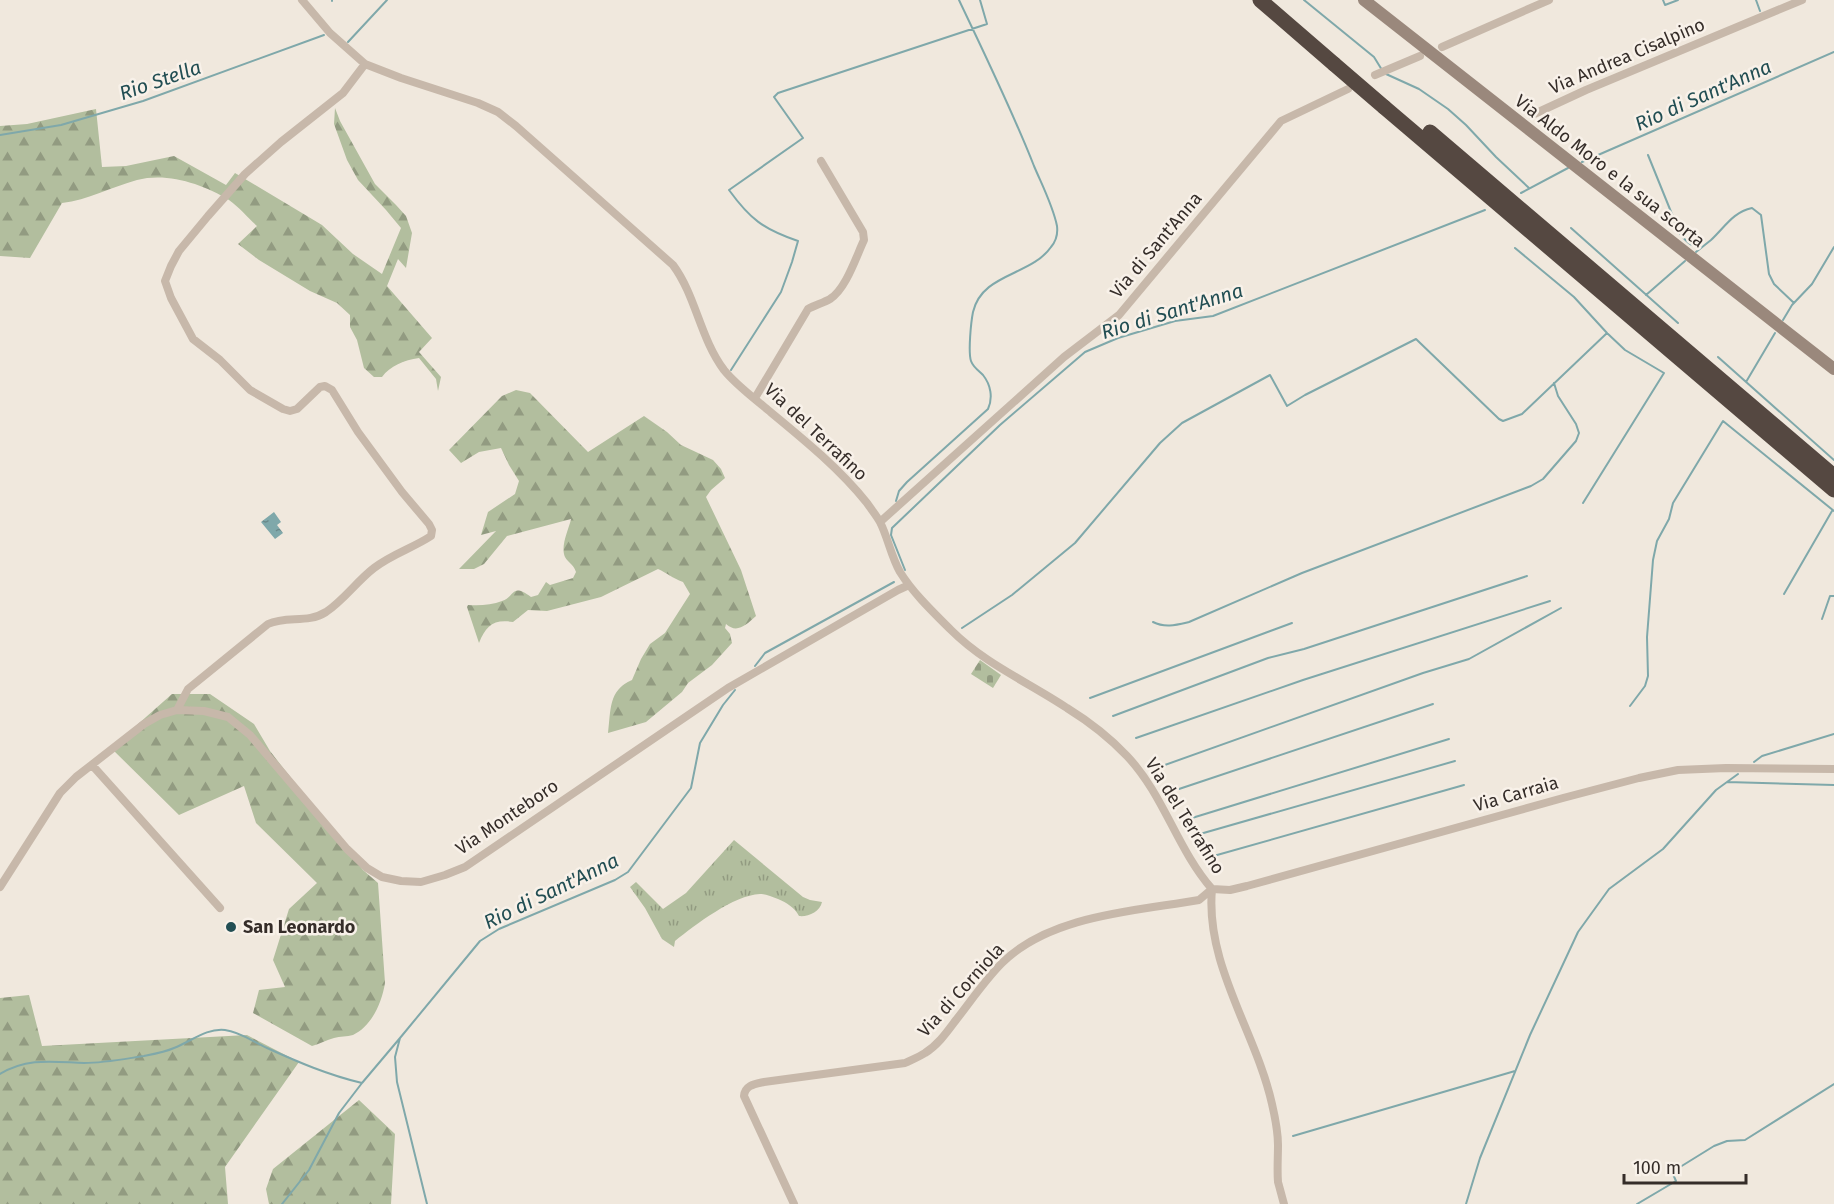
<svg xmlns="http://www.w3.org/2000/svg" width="1834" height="1204" viewBox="0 0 1834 1204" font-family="'Fira Sans',sans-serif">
<defs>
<pattern id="grass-tufts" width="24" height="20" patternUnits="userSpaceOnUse" patternTransform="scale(1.5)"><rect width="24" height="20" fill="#b2be9e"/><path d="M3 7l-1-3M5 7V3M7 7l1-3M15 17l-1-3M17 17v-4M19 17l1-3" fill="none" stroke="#929b81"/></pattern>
<pattern id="forest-firs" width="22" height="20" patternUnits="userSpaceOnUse" patternTransform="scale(1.5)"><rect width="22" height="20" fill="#b2be9e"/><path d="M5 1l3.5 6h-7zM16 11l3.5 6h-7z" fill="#929b81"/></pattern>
<pattern id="cemetery-stones" width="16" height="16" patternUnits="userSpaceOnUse" patternTransform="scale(1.5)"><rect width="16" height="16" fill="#b2be9e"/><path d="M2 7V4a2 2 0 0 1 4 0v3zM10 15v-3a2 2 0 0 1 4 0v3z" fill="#929b81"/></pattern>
<pattern id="water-ripples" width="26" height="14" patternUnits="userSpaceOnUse" patternTransform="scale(1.5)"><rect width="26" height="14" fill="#7fa8aa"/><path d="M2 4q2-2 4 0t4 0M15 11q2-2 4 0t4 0" fill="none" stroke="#69898a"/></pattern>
</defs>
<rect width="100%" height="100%" fill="#f0e8dd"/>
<!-- grass -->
<path fill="url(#grass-tufts)" d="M734,840L803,897L810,900L822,902C820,912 808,917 799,916C794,907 787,903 778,899C772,897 766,894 760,894C734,895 695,925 675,941L674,947L662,939L645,908L630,887L636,882L663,909L686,893Z"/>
<!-- forest -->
<path fill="url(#forest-firs)" d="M335,108L340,121L375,184L396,205L406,216L412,233L406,268L398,259L387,286L432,338L419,352L441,377L438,391L436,379L419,358C404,360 390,366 382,377H374L364,368L357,340L350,327V315L337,303L310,291L259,260L238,244L257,226C248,218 239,207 229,200C203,184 167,172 137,180C111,187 88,200 62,203L30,258L0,256V126L27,124L96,109L102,167L126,166L174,156L226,185L235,173L322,225L353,254L382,274L401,228L386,210L358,180L347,160L334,124Z
M516,390L530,393L588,452L644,416L667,432L681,445L713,460L721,469L725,478L711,490L706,497L741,570L756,616C746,625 737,634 726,624L725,628L730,634L732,643L712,665L688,683L682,692L646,722L608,733C611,711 608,690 632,680L641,659L650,644L665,633L690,594L683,582C672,578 667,573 658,569L601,597L547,611L528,610L513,622C493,619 486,626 479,643L467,607L468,605C479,606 492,605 502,601C515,597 511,582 531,597L538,595L546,582L550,585L573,578L576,572C573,563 568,563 565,557C560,546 569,529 571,519L507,536L484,564L474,569H459L496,531L481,535L488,512L515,494L519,481L509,465L501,448L479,452L461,463L449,450L502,396Z
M172,694H210L254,724L270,751L363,870L378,883L385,983C382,1002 372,1026 353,1035C347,1037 340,1036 334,1038C327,1040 319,1044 312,1046L253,1013L259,990L285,987L273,960L289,909L317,883L256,823L244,786L179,815L111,748Z
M29,995L42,1046L247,1035L299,1062L225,1167L228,1204H0V998Z
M359,1100L395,1134L391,1204H269L266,1189L273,1169Z"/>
<!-- cemetery -->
<path fill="url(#cemetery-stones)" d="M980,660L1001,675L993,688L971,674Z"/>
<!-- water -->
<path fill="url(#water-ripples)" d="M274,512L281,522L277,525L283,533L275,539L261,522Z"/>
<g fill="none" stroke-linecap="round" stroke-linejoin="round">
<!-- stream -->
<path stroke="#7fa8aa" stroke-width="2" d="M1304,0L1374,57L1382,70
M1663,0L1665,5L1678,0
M1756,0L1760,11
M332,1V0
M348,42L387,0
M1386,74L1419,89L1448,109L1466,125L1496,157L1529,188
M0,135L61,125L143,101L324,35
M1648,155L1680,234C1686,241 1691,247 1700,247
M1582,162L1834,52
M1521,193L1568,168
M1571,228L1678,323
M1515,248L1574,297L1607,333L1625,350L1664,373L1583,503
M1696,252C1701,248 1706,244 1711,240C1725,227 1733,212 1752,208L1761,215L1769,274L1774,284L1794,303
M1646,295L1685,261
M1783,320L1792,305L1812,284L1834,247
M1718,357L1834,460
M731,370L781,292L792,262L798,241C763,229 750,219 729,190L803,138L774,97L778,93L987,24L980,0
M1746,382L1775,333
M896,501L899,491L907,482L988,409C993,398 991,385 983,375C979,371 973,367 971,361C968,352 971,322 973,312C982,273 1031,276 1051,247C1056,241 1058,234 1057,226C1053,206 1042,185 1034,166C1012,110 985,55 959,0
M905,570L891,535L892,528L1000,425L1085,352L1118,338L1175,321L1213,316L1485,210
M1784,594L1832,511
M1822,619L1830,596H1834
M1153,622C1165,628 1176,625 1189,622L1302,573L1531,486L1543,479L1576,441L1579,433L1576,424L1558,396L1554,383
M962,628L1012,595L1075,543L1160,443L1182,423L1270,375L1287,406L1305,395L1416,339L1499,419L1503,421L1522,414L1607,333
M755,666L765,653L894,582
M1090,698L1292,623
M1630,706L1645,686L1648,676L1647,637L1653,560L1657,541L1669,519L1673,503L1723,421L1834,511
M1113,716L1268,658L1304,649L1527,576
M1136,738L1303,680L1550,601
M1754,762L1762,756L1834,734
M1162,766L1423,673L1469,659L1561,608
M1727,782L1834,785
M1179,789L1433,704
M1192,818L1449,739
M1200,834L1455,761
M1210,857L1464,785
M0,1074C28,1057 54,1062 84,1063C104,1063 124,1059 144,1056C154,1054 165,1052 174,1048C192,1041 206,1028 225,1030C241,1032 253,1042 267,1048C298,1062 328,1075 362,1083
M1293,1136L1515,1071
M282,1204L309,1170L339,1113L362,1083L400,1038
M427,1204L397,1082L395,1057L400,1038L480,941L499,929L615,880L628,872L691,788L700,743L723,705L735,690
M1466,1204L1480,1158L1530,1035L1578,932L1609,889L1663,849L1716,790L1738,774
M1637,1204L1676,1181L1672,1172L1714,1146L1727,1141L1745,1140L1834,1084"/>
<!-- street -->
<path stroke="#c7b8aa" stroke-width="8" d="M302,0L330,33L365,64L401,78L478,103L498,112L516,126L673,265C696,296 700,338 724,370C736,385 754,398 768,410C802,438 839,468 867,503C871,509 876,515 880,522C888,538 891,556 900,572C913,593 933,612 951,630C985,664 1028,682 1067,708C1088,721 1110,738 1127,756C1164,795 1177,849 1212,889C1205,965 1256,1032 1272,1104C1275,1117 1278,1132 1278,1145C1278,1157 1277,1170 1278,1182C1280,1189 1282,1197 1284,1204
M1442,47L1549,0
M1375,75L1420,56
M1532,115L1586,90L1802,0
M755,398L808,309C815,305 823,303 830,299C846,289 856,257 864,240L863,232L821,161
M880,522L1064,357L1119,315L1281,121L1348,89
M177,710L188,689L268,624C287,615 307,624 326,612C344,600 357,581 374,568C392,554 413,548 431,536L432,530L429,524L402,492L358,432L332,390L325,386L320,387L297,409L290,411L283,409L250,390L220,360L193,339L171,298L165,281L171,266L179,251L208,216L245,174L281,142L343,93L365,64
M92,765L220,908
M0,887L60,793L76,777L144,724L160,715L177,710L204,711L228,717L250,735L347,849L367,868L382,877L401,881L421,882L445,875L465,867L728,688L898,590L909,585
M1212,889L1230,890L1247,886L1563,798L1639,778L1678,770L1726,768L1834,769
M794,1204L744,1096C745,1085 755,1084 764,1082L905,1063C911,1060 919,1057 925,1053C938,1045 947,1032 956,1020C971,1001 985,980 1002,963C1050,915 1135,911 1199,900L1212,889"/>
<!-- secondary -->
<path stroke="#9a887c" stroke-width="12" d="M1364,0L1834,369"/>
<!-- highway -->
<path stroke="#554841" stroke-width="15" d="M1260,0L1334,64
M1384,107L1834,490
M1430,132L1834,476"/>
<!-- highway-bridge -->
<path stroke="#554841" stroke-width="15" d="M1334,64L1384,107"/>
</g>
<!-- markers -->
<circle fill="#224e53" stroke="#f8f1e9" stroke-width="2" cx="231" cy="927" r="6"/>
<g text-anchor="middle" stroke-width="5" stroke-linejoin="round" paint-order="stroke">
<!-- street labels -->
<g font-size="18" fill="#352d29" stroke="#f8f1e9">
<text transform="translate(1627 56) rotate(-23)" y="6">Via Andrea Cisalpino</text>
<text transform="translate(1610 171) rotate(38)" y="6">Via Aldo Moro e la sua scorta</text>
<text transform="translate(1156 245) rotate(-50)" y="6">Via di Sant'Anna</text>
<text transform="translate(816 432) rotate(43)" y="6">Via del Terrafino</text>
<text transform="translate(1516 794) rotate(-16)" y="6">Via Carraia</text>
<text transform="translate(1185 816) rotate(58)" y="6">Via del Terrafino</text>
<text transform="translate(507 817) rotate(-34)" y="6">Via Monteboro</text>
<text transform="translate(961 990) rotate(-48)" y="6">Via di Corniola</text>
</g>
<!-- poi labels -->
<g font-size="18" font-weight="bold" fill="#352d29" stroke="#f8f1e9" text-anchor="start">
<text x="243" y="933">San Leonardo</text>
</g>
<!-- water labels -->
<g font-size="20" font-style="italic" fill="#224e53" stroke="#f8f1e9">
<text transform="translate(160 80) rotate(-19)" y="7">Rio Stella</text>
<text transform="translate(1703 95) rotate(-24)" y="7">Rio di Sant'Anna</text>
<text transform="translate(1172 311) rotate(-17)" y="7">Rio di Sant'Anna</text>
<text transform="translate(551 891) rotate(-26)" y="7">Rio di Sant'Anna</text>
</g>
</g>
<!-- scale -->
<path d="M1624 1174v9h122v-9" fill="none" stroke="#352d29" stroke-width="3"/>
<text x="1633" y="1174" font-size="18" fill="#352d29" stroke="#f8f1e9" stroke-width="4.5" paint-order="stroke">100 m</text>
</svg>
